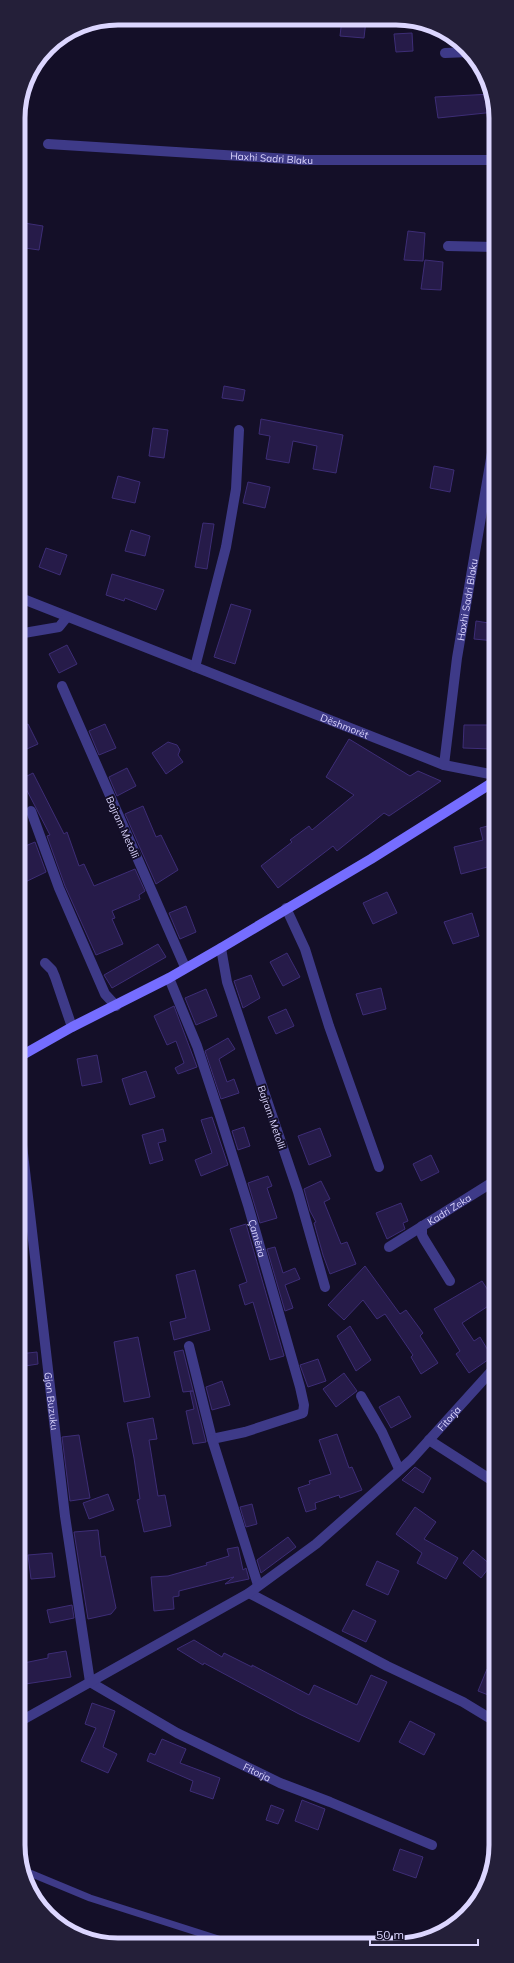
<svg xmlns="http://www.w3.org/2000/svg" width="514" height="1963" viewBox="0 0 514 1963" font-family="Mulish,sans-serif">
<rect width="100%" height="100%" fill="#140f28"/>
<!-- building -->
<path fill="#261b49" stroke="#3d2d76" d="M342,19L366,20L364,38L340,36Z
M412,33L413,51L396,52L394,34Z
M492,94L495,112L438,118L435,97Z
M18,222L43,226L39,250L18,247Z
M408,231L425,233L423,261L404,260Z
M425,260L443,262L441,290L421,289Z
M224,386L245,390L243,401L222,398Z
M261,419L343,435L336,473L313,469L317,446L293,441L289,463L266,459L270,436L259,434Z
M153,428L168,430L164,458L149,456Z
M434,466L454,470L450,492L430,488Z
M118,476L140,482L135,503L112,498Z
M248,482L270,487L265,508L243,503Z
M203,523L214,524L207,569L195,567Z
M131,530L150,536L145,556L125,551Z
M46,548L67,555L60,575L39,567Z
M112,574L164,590L156,610L125,598L124,601L106,595Z
M231,604L251,610L235,664L214,657Z
M476,621L495,624V641L474,639Z
M67,645L77,664L59,673L49,654Z
M28,724L38,744L18,753V728Z
M105,724L116,748L99,755L89,731Z
M464,725H494L492,749L463,748Z
M349,739L410,776L418,771L441,781L389,816L384,813L337,851L333,846L278,888L261,866L292,842L290,840L309,826L312,830L354,795L326,777Z
M168,742L177,745L180,750L178,755L183,762L166,774L152,753Z
M127,768L136,786L117,796L109,777Z
M33,773L64,834L67,832L79,866L84,864L94,886L135,869L145,891L139,895L140,899L112,911L115,918L112,919L123,944L96,955L65,886L47,836L50,835L21,779Z
M143,806L156,837L161,835L178,870L156,884L125,814Z
M495,824V865L461,874L454,847L483,840L480,828Z
M35,842L46,872L19,885L18,849Z
M387,892L397,913L373,924L363,903Z
M186,906L196,932L180,939L169,913Z
M472,913L479,936L453,944L444,922Z
M158,944L166,957L112,988L104,975Z
M287,953L300,977L283,986L270,962Z
M251,975L260,998L243,1008L234,981Z
M381,988L386,1009L363,1015L356,994Z
M206,989L217,1016L196,1025L185,998Z
M174,1006L197,1067L178,1074L175,1068L184,1063L176,1041L167,1045L154,1016Z
M286,1009L294,1026L276,1034L268,1017Z
M228,1038L235,1049L219,1059L227,1082L234,1079L239,1093L221,1099L205,1051Z
M97,1055L102,1082L82,1086L77,1059Z
M146,1071L155,1097L130,1105L122,1079Z
M212,1117L228,1165L201,1176L195,1160L212,1153L201,1120Z
M244,1127L250,1146L238,1150L232,1131Z
M320,1128L331,1156L309,1165L298,1136Z
M163,1129L166,1141L158,1143L163,1160L150,1164L142,1135Z
M431,1155L439,1172L421,1181L413,1164Z
M268,1176L272,1186L267,1188L277,1218L260,1223L248,1183Z
M321,1181L330,1199L324,1202L341,1244L347,1242L356,1264L330,1274L323,1255L314,1223L316,1222L310,1211L304,1189Z
M401,1203L408,1221L403,1223L405,1229L387,1239L376,1213Z
M246,1224L284,1356L270,1360L253,1302L245,1305L239,1285L247,1282L230,1229Z
M275,1247L283,1273L295,1268L300,1279L285,1285L293,1308L285,1311L267,1249Z
M365,1266L400,1314L406,1310L423,1333L420,1336L438,1363L421,1374L411,1357L413,1355L385,1314L377,1319L363,1300L344,1320L328,1305Z
M195,1270L210,1330L174,1340L170,1322L186,1318L176,1275Z
M482,1281L493,1298V1303L462,1323L474,1341L480,1337L492,1357L469,1373L456,1354L460,1351L434,1309Z
M350,1326L371,1360L356,1371L337,1336Z
M138,1337L150,1397L124,1402L114,1342Z
M183,1350L206,1442L193,1444L186,1411L194,1409L190,1391H193L183,1392L174,1352Z
M37,1352L38,1364L19,1367V1354Z
M318,1359L326,1381L308,1387L300,1365Z
M344,1373L357,1391L336,1407L323,1389Z
M222,1381L230,1405L212,1410L206,1387Z
M399,1396L411,1417L391,1428L379,1407Z
M153,1418L157,1439L149,1440L158,1496L165,1495L171,1526L144,1532L137,1500L140,1499L134,1458L127,1423Z
M337,1434L349,1468L352,1467L362,1490L340,1498L339,1495L315,1503L316,1509L306,1512L298,1488L310,1484L309,1481L331,1474L319,1440Z
M79,1435L90,1498L70,1501L62,1437Z
M415,1467L431,1478L423,1493L402,1480Z
M108,1494L114,1510L89,1519L83,1503Z
M252,1504L257,1524L246,1527L240,1507Z
M415,1507L436,1522L424,1539L458,1558L446,1579L417,1563L422,1553L396,1534Z
M98,1530L101,1557L105,1556L116,1608L111,1614L88,1619L74,1532Z
M288,1537L296,1547L261,1573L257,1560Z
M238,1547L243,1570L246,1568L249,1579L225,1584L234,1577L179,1591V1596L173,1597L174,1609L154,1611L151,1577L168,1576L207,1565L206,1563L229,1556L227,1549Z
M473,1550L491,1565L481,1578L463,1563Z
M52,1553L55,1577L31,1579L28,1555Z
M377,1561L399,1571L388,1595L366,1585Z
M72,1605L74,1618L50,1623L47,1610Z
M353,1610L376,1621L366,1642L342,1631Z
M194,1640L222,1657L224,1653L252,1667V1665L309,1695L314,1685L357,1705L371,1675L387,1682L359,1742L299,1714L204,1663L203,1665L177,1649Z
M66,1651L71,1677L19,1685V1664L48,1658V1654Z
M487,1669L496,1673V1698L478,1691Z
M92,1703L115,1711L103,1747L117,1754L108,1773L81,1761L96,1728L85,1724Z
M410,1721L435,1734L424,1755L399,1742Z
M162,1739L186,1749L180,1763L220,1778L213,1799L190,1791L193,1781L147,1761L150,1753L155,1755Z
M302,1800L325,1809L318,1830L295,1821Z
M271,1805L284,1810L278,1824L266,1820Z
M400,1849L423,1857L416,1878L393,1870Z"/>
<g fill="none" stroke-linecap="round" stroke-linejoin="round">
<!-- service -->
<path stroke="#3e3a88" stroke-width="7" d="M25,1871L90,1898L234,1944"/>
<!-- minor -->
<g stroke="#3e3a88" stroke-width="10">
<path d="M445,53L470,52"/>
<path id="s1" d="M48,144L305,160H495"/>
<path d="M448,246L495,247"/>
<path id="s2" d="M18,597L444,765L495,775"/>
<path d="M18,634L59,627L67,617"/>
<path d="M195,667L226,547L236,489L239,430"/>
<path d="M62,686L185,967"/>
<path id="s3" d="M444,765L457,658L495,435"/>
<path d="M31,811L59,888L105,994L116,1006"/>
<path d="M286,908L305,949L329,1026L379,1167"/>
<path d="M221,948L227,982L298,1192L325,1287"/>
<path d="M45,963L52,970L55,977L72,1027"/>
<path id="s4" d="M169,978L197,1046L221,1119L248,1205L300,1387L304,1405L303,1413L245,1432L212,1439L189,1346"/>
<path id="s5" d="M19,1119L65,1516L90,1682"/>
<path d="M422,1226V1235L424,1239L450,1281"/>
<path id="s6" d="M389,1247L496,1180"/>
<path d="M361,1396L382,1432L399,1469"/>
<path d="M212,1439L258,1585"/>
<path d="M429,1440L496,1483"/>
<path d="M249,1593L387,1666L463,1702L496,1722"/>
<path id="s7" d="M90,1682L177,1733L280,1783L330,1802L432,1845"/>
<path id="s8" d="M19,1722L249,1593L316,1544L411,1460L496,1366"/>
</g>
<!-- secondary -->
<path stroke="#756dff" stroke-width="10" d="M19,1057L72,1027L169,978L221,948L371,859L495,781"/>
</g>
<g text-anchor="middle" stroke-width="4" stroke-linejoin="round" paint-order="stroke">
<!-- street labels -->
<g font-size="10" fill="#dcd6ff" stroke="#140f28">
<text dy="4" stroke="none"><textPath href="#s1" startOffset="224">Haxhi Sadri Blaku</textPath></text>
<text dy="4" stroke="none"><textPath href="#s3" startOffset="167">Haxhi Sadri Blaku</textPath></text>
<text dy="4" stroke="none"><textPath href="#s2" startOffset="351">Dëshmorët</textPath></text>
<text transform="translate(123 827) rotate(66)" y="4">Bajram Metolli</text>
<text transform="translate(272 1117) rotate(71)" y="4">Bajram Metolli</text>
<text dy="4" stroke="none"><textPath href="#s6" startOffset="71">Kadri Zeka</textPath></text>
<text dy="4" stroke="none"><textPath href="#s4" startOffset="275">Çamëria</textPath></text>
<text dy="4" stroke="none"><textPath href="#s5" startOffset="284">Gjon Buzuku</textPath></text>
<text dy="4" stroke="none"><textPath href="#s8" startOffset="530">Fitorja</textPath></text>
<text dy="4" stroke="none"><textPath href="#s7" startOffset="190">Fitorja</textPath></text>
</g>
</g>
<!-- crop -->
<path d="M0 0H514V1963H0ZM118 25H396A93 93 0 0 1 489 118V1845A93 93 0 0 1 396 1938H118A93 93 0 0 1 25 1845V118A93 93 0 0 1 118 25Z" fill="#241f39" fill-rule="evenodd"/>
<path fill="none" stroke="#dcd6ff" stroke-width="5" d="M118 25H396A93 93 0 0 1 489 118V1845A93 93 0 0 1 396 1938H118A93 93 0 0 1 25 1845V118A93 93 0 0 1 118 25Z"/>
<!-- scale -->
<path d="M370 1939v6h108v-6" fill="none" stroke="#dcd6ff" stroke-width="2"/>
<text x="376" y="1939" font-size="12" fill="#dcd6ff" stroke="#140f28" stroke-width="3" paint-order="stroke">50 m</text>
</svg>
